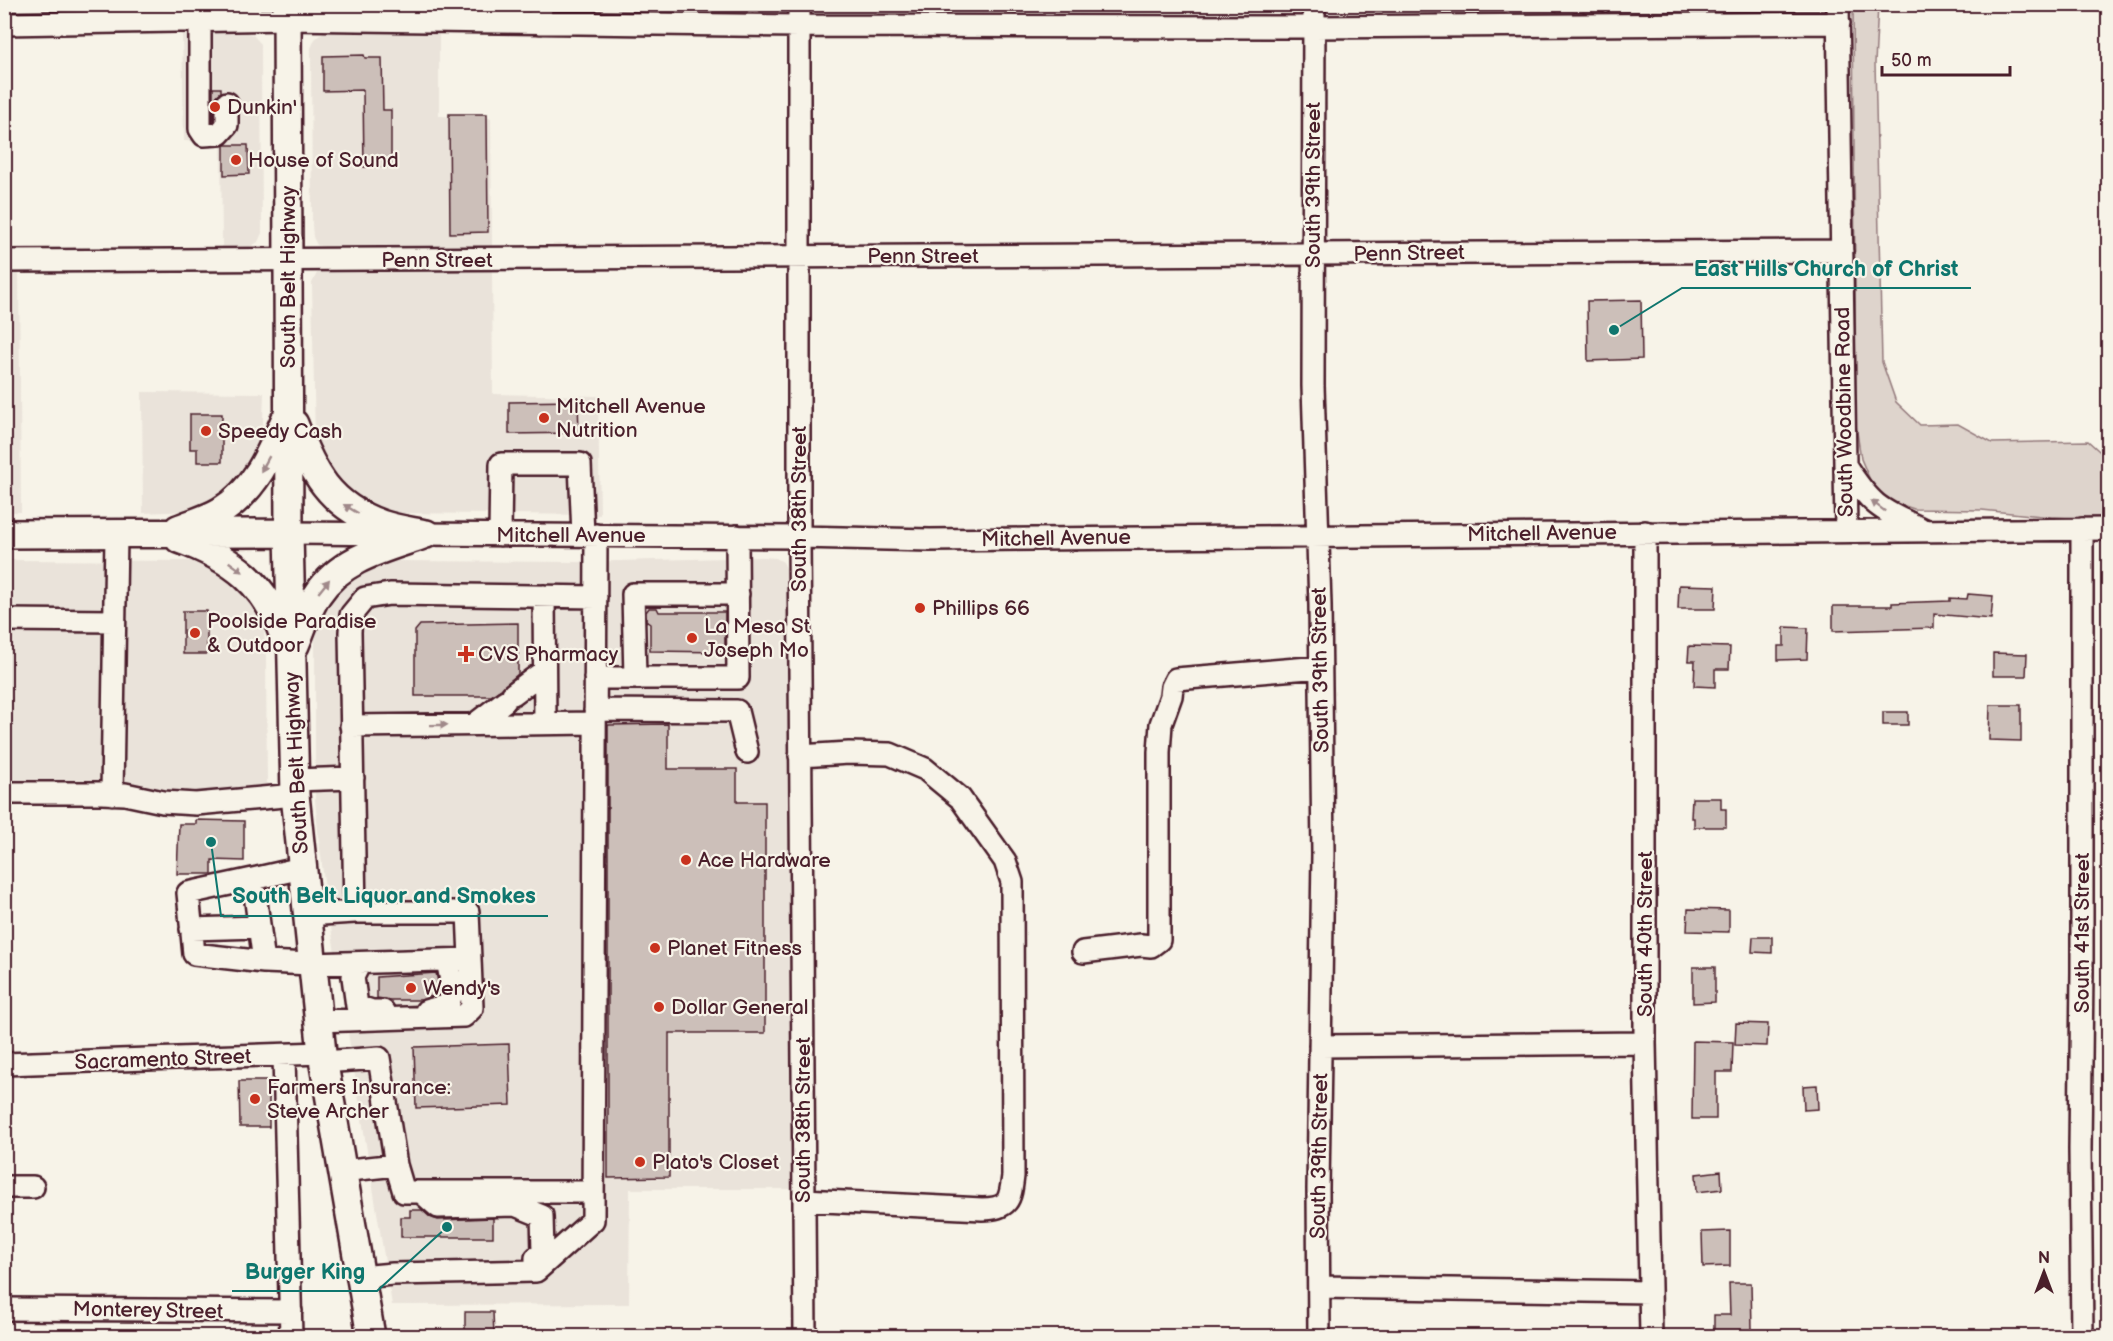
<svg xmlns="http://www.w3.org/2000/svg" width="2113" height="1341" viewBox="0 0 2113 1341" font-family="'Balsamiq Sans',sans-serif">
<rect width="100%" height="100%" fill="#f7f3e8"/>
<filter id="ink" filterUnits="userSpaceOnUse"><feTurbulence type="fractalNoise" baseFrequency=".0167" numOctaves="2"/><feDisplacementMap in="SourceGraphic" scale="12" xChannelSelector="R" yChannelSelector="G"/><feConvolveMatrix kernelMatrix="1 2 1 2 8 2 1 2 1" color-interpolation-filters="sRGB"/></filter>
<g filter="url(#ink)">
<!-- built -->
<path fill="#eae3da" d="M145,5H260L257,10L145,12Z
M313,5H439V14L327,13L315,9Z
M182,30L243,31L253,35L261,44L262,233L258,242L248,248L222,249L221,143L184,141Z
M325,31L439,32V116L491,118L492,248L330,249L317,245L313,237L312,225L311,48L315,39Z
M492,266L493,394L598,396L600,515L393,513L367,508L347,498L315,444L312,283L317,273L329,267Z
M4,268H19L21,512H5Z
M142,392L264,393L262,447L230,496L190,511L143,513Z
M762,557L776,558L783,562L788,572L790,593L794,1189H630L629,1304L392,1305L326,897L319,840L315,800V640L325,601L337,585L373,565L392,561L583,562Z
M4,560L194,561L232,575L259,608L264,632L266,654L267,786L246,792L183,794L5,787Z"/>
<!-- green -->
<path fill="#ded4cc" stroke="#947a7c" stroke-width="1.5" d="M1853,5H1878L1875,63L1882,362L1896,402L1920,425L1958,424L1992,443L2088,441L2108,459V520L2051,517L1982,510L1914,509L1887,500L1870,480L1861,459L1856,425Z"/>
<!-- building -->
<path fill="#ccbfb9" stroke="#4a1f2b" stroke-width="1.5" d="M364,55L365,58H382L383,110H391V167H364L363,90L323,91V56Z
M213,88H221V92L216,97L213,122Z
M449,114H487L488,232L450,233Z
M224,145H248L249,174L224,175Z
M1641,300L1642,359L1588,361L1587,301Z
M578,401L579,433L509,434V402Z
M190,414H222V462H197V449H190Z
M1679,585L1716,586L1715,609H1678Z
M1968,594L1993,596L1991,619L1934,614V628L1833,631V606H1892V603L1950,601V598L1967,599Z
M649,608H657L659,612H725V652L650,651V624L646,621V612Z
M183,611H207V654H183Z
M518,623V674L501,689L491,696H415V631L420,625Z
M1784,627L1808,628L1807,659L1778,660V646H1784Z
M1689,646L1730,647L1729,669H1715V687L1694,686L1695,661H1688Z
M1993,653L2027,654L2026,676H1993Z
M1990,705H2021V741L1989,740Z
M1883,712H1908V725H1883Z
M668,724V769H737V802H765V1033H669V1177L608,1178V725Z
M1692,798H1721V809H1726V827H1694V818H1691Z
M196,820L244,821V861L212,860V874H177L179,824H196Z
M1688,909L1729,910V932L1687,931Z
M1753,937H1772V953L1752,952Z
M1693,967H1715V1002L1693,1003Z
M436,973L440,990L438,994L421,1000H390L377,998V977Z
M1736,1023L1768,1024L1767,1046L1735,1045Z
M1693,1041L1733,1042L1732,1072H1716V1119H1692Z
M509,1044L511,1105L416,1108L414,1047Z
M239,1081H269V1127H240Z
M1817,1085L1818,1109L1804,1110L1803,1086Z
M1721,1171L1722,1189L1697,1192L1696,1174Z
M410,1210H422L430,1217L438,1220L493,1218V1237H401V1217H410Z
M1730,1231V1266L1703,1267L1702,1232Z
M1729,1283H1751L1752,1330H1739V1336H1714V1315H1730Z
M465,1312H493L494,1336H465Z"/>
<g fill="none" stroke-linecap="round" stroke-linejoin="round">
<defs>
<path id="minor" d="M799,4V537L805,1336
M1314,4L1313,386L1320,605L1323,854L1318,1189L1319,1336
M1838,4L1846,531
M200,21V129L204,135L219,134L227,125V103
M540,23L541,4
M4,24L287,19L799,26L1314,27L1839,23
M4,261C617,261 1229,251 1842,251
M1845,465C1870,504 1878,509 1920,528
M2082,529V972L2080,1149L2082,1336
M1645,532V1043L1651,1336
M289,533L799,537L930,540L2108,529
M500,535L501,464H580L583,535
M544,596L545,723
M4,620L114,621
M595,678H738L737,536
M635,678L633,594H738
M513,694L544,671
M595,710L737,711L747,752
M475,724L505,701
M351,726L595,723
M800,756L849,753L890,754L925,769L960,798L1005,861L1012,882L1013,1176C1010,1201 1009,1208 982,1209L804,1200
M295,780L353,778
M4,793H102L125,794L163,802L196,804L295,795
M112,794L116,534
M302,868L253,879L264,962L312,964L470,959L472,1008L464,1016L318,1021
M253,879L188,893L194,954L264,962
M355,912L350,632L351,615L365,598L390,594L596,597
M306,915L355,912H468L470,959
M191,929L259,927
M1083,952L1141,945L1151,946L1159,940V752L1161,724L1171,696L1172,687L1176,679L1321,667
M360,963L353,977L357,1006L372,1011H383
M426,1011L448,1005L453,991L447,960
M1320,1046L1645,1043
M284,1056L291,1336
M323,1062L379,1058L396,1165L404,1192H593
M4,1064L322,1053
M341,1171L396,1165
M4,1187H33
M421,1192L438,1207L515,1205L542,1216L543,1252L536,1258V1270
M360,1277L393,1274L536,1271L593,1220L596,535
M1319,1287L1650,1292
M4,1309L291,1311"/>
<path id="major" d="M287,4L289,533L295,795L322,1053L371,1336
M294,424C313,473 329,505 381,524C395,529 412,531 426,534
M178,529C192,523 208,519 221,511C255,490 270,455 285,420
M4,534L289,533
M179,539C232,558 267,584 285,639
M295,645C302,629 308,608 318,594C342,557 387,548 426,534"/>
</defs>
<!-- minor casing -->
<use href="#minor" stroke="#4a1f2b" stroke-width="26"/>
<!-- major casing -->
<use href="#major" stroke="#4a1f2b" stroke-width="32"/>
<!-- minor -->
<use href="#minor" stroke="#f7f3e8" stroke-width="21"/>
<!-- major -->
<use href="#major" stroke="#f7f3e8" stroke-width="27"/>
</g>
<!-- one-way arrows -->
<defs><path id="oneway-solid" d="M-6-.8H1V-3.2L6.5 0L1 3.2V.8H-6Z" transform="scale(1.5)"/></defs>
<g fill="#a0898a">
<use href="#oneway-solid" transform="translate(265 464) rotate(119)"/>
<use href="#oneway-solid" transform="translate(1878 506) rotate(-143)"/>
<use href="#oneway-solid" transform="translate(351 509) rotate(-149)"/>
<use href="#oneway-solid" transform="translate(236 567) rotate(36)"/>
<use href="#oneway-solid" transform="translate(324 586) rotate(-51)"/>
<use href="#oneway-solid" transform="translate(439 725) rotate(-1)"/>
</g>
</g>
<!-- markers -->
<g fill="#c8321e" stroke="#f7f3e8" stroke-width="2">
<circle cx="215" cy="107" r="6"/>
<circle cx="236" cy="160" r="6"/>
<circle cx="544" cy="418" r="6"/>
<circle cx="206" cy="431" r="6"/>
<circle cx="920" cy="608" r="6"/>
<circle cx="195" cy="633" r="6"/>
<circle cx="692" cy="638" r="6"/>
<path d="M463 645h6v6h6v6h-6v6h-6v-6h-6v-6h6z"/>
<circle cx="686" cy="860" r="6"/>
<circle cx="655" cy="948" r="6"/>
<circle cx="411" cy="988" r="6"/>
<circle cx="659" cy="1007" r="6"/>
<circle cx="255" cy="1099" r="6"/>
<circle cx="640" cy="1162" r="6"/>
</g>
<g text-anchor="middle" stroke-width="4.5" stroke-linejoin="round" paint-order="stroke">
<!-- poi labels -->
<g font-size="21" fill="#4a1f2b" stroke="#f7f3e8" text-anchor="start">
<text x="227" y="114">Dunkin'</text>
<text x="248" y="167">House of Sound</text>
<text x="556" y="413">Mitchell Avenue<tspan x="556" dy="24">Nutrition</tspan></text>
<text x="218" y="438">Speedy Cash</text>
<text x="932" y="615">Phillips 66</text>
<text x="207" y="628">Poolside Paradise<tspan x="207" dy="24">&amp; Outdoor</tspan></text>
<text x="704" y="633">La Mesa St<tspan x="704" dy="24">Joseph Mo</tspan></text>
<text x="478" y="661">CVS Pharmacy</text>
<text x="698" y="867">Ace Hardware</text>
<text x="667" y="955">Planet Fitness</text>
<text x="423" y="995">Wendy's</text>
<text x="671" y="1014">Dollar General</text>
<text x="267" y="1094">Farmers Insurance:<tspan x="267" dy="24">Steve Archer</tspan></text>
<text x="652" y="1169">Plato's Closet</text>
</g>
<!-- street labels -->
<g font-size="21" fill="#4a1f2b" stroke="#f7f3e8">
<text transform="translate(1313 185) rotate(-90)" y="7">South 39th Street</text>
<text transform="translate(1409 253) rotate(-1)" y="7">Penn Street</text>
<text x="923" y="263">Penn Street</text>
<text x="437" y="267">Penn Street</text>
<text transform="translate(288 277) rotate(-90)" y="7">South Belt Highway</text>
<text transform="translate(1844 412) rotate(-91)" y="7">South Woodbine Road</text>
<text transform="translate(799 509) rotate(-90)" y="7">South 38th Street</text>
<text transform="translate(1542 533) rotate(-1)" y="7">Mitchell Avenue</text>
<text x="571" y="542">Mitchell Avenue</text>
<text transform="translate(1056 538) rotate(-1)" y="7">Mitchell Avenue</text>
<text transform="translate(1320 670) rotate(-91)" y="7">South 39th Street</text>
<text transform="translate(296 763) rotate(-93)" y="7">South Belt Highway</text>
<text transform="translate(2082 933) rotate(-90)" y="7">South 41st Street</text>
<text transform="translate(1645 934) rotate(-90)" y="7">South 40th Street</text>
<text transform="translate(163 1059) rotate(-2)" y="7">Sacramento Street</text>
<text transform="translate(803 1120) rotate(-90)" y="7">South 38th Street</text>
<text transform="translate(1319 1156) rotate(-89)" y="7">South 39th Street</text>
<text transform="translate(148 1310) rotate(1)" y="7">Monterey Street</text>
</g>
</g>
<!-- callouts -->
<path fill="none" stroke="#0f766e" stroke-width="2" d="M1614 330L1682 288H1971M211 842L221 916H548M447 1227L377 1291H232"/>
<g fill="#0f766e" stroke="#f7f3e8" stroke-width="2">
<circle cx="1614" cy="330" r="6"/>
<circle cx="211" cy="842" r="6"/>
<circle cx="447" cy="1227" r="6"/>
</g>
<g font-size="22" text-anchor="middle" font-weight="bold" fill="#0f766e" stroke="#f7f3e8" stroke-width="4.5" stroke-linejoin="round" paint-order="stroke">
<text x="1826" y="276">East Hills Church of Christ</text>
<text x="384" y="903">South Belt Liquor and Smokes</text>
<text x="305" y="1279">Burger King</text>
</g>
<!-- margin -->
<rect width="2113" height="1341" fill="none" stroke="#f7f3e8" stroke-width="24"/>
<rect x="12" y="12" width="2089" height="1317" fill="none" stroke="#4a1f2b" stroke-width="2" filter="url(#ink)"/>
<!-- north arrow -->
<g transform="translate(2044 1272)" stroke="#f7f3e8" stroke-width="4.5" paint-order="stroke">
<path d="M0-4.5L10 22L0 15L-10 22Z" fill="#4a1f2b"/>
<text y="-9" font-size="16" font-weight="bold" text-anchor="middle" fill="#4a1f2b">N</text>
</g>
<!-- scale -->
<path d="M1882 66v9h128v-9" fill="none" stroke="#4a1f2b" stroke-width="3"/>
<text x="1891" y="66" font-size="18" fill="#4a1f2b" stroke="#f7f3e8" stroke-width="4.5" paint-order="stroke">50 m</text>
</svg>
